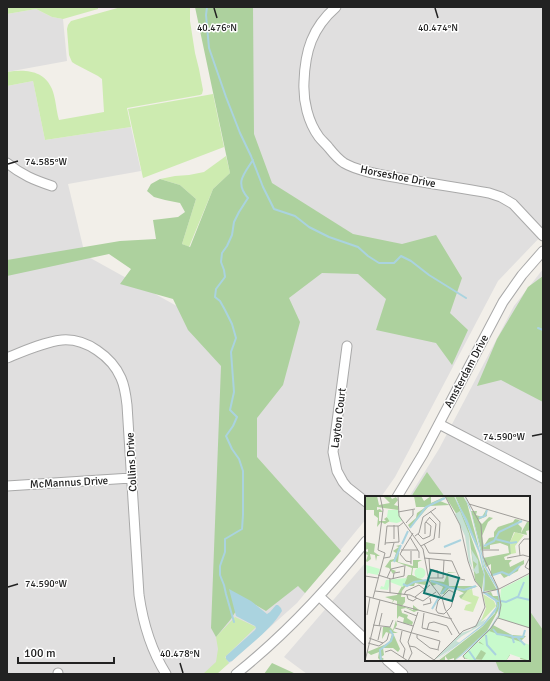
<svg xmlns="http://www.w3.org/2000/svg" width="550" height="681" viewBox="0 0 550 681" font-family="Signika,sans-serif">
<rect width="100%" height="100%" fill="#f2efe9"/>
<!-- residential -->
<path fill="#e0dfdf" d="M250,7H543V234L498,281L395,477L381,497H366V519L297,603L231,662L215,674H7V86L33,81L45,140L131,127L141,171L68,184L85,255L184,310L270,187L249,133Z
M36,9L52,17L63,19L67,61L7,72V14Z
M543,269V674H307L284,657L366,562V660H529V497H409L439,449L514,306Z"/>
<!-- grass -->
<path fill="#cdebb0" d="M7,7H98V9L63,19L52,17L36,9L7,14Z
M121,7H190V21L195,53L199,69L203,90L202,94L200,95L127,108L131,127L45,140L33,81L7,86V72C25,69 44,70 52,89C56,99 56,110 59,120L104,112L102,79L98,76L75,64L72,62L69,55L67,29L68,25L71,21Z
M213,94L224,147L143,178L128,109Z
M226,156L230,173L213,189L189,247L182,244L196,199L180,185L160,179L175,176L189,175L204,172Z
M235,617L256,627L225,657L229,663L217,674H203L216,662L218,649L216,637Z"/>
<!-- forest -->
<path fill="#add19e" d="M195,7H253L254,134L272,183L353,234L402,244L436,235L462,278L450,313L468,330L452,365L436,343L376,330L386,299L358,274L322,273L289,298L300,322L283,385L257,418V457L341,551L305,593L298,586L266,611L244,598L231,619L216,637L211,628L221,366L188,330L173,299L120,284L131,269L109,254L7,276V260L120,241L156,239L153,220L178,217L185,212L180,203L165,200L154,197L147,191L151,184L160,179L180,185L196,199L182,244L190,247L213,189L230,173Z
M543,276V402L501,380L477,386L497,339L528,287Z
M427,472L445,497H411Z
M529,561H530L529,610L543,630V674H506L499,670L495,660H529Z
M272,663L296,674H264Z"/>
<!-- water -->
<path fill="#aad3df" d="M229,589L251,601L267,614L270,612L276,605H278L281,608L282,611C270,631 249,645 232,661L229,662L226,659V656L255,630L256,628L255,626L236,616Z"/>
<g fill="none" stroke-linecap="round" stroke-linejoin="round">
<!-- stream -->
<path stroke="#aad3df" stroke-width="2" d="M207,7L206,15L209,48L226,97L240,133L251,156L263,187L274,209L295,216L309,227L329,237L358,247L368,256L379,263H394L401,256L411,261L429,275L466,298
M538,328L543,330
M234,622L226,594L224,585L220,575V566L225,552V539L242,529L243,515V471L239,459L232,449L226,436L233,426L237,417L230,410L234,392L231,352L236,338L232,324L225,310L220,301L215,297L216,289L225,277L224,270L221,262L222,253L227,246L232,235L234,222L239,212L248,198C235,183 243,175 253,160"/>
<defs>
<path id="minor" d="M336,7C312,28 305,51 304,82C303,101 308,122 319,137C322,141 326,144 329,148C333,153 338,159 344,163C359,172 388,176 405,179C433,184 461,188 489,193L501,197L513,204L543,236
M7,163C22,175 34,180 52,186
M347,346L333,452L337,471L343,482L347,487L366,502
M7,358C24,351 44,342 62,340C86,338 112,357 121,378C125,387 126,396 127,405L139,595C143,623 151,650 166,674
M439,424L543,478
M7,486L131,478
M397,497L423,454L503,302L522,275L543,251
M320,597L366,640
M387,660L403,674
M58,674V673
M236,674C285,635 327,590 366,541"/>
</defs>
<!-- minor casing -->
<use href="#minor" stroke="#a9a9a9" stroke-width="11"/>
<!-- minor -->
<use href="#minor" stroke="#fff" stroke-width="9"/>
</g>
<!-- ticks -->
<path fill="none" stroke="#222" stroke-width="1.5" d="M214,8L217,18M435,8L438,18M8,164L18,161M532,436L542,434M8,587L18,584M180,663L183,673"/>
<g text-anchor="middle" stroke-width="3" stroke-linejoin="round" paint-order="stroke">
<!-- street labels -->
<g font-size="11" fill="#222" stroke="#fff">
<text transform="translate(398 176) rotate(11)" y="4">Horseshoe Drive</text>
<text transform="translate(466 371) rotate(-62)" y="4">Amsterdam Drive</text>
<text transform="translate(338 418) rotate(-83)" y="4">Layton Court</text>
<text transform="translate(131 462) rotate(-93)" y="4">Collins Drive</text>
<text transform="translate(69 482) rotate(-3)" y="4">McMannus Drive</text>
</g>
</g>
<!-- overview -->
<g transform="translate(365 496)">
<rect width="165" height="165" fill="#f2efe9"/>
<path d="M150,36L159,39L150,50L151,57L146,58L145,46ZM107,93L108,99L114,101L108,116L99,114L101,109L107,107L96,103L103,94ZM118,98L129,105L131,110L115,127L121,112Z" fill="#cdebb0"/>
<path d="M0,0H12L14,9L25,7L18,0H25L27,3L31,1L33,4L29,9L33,10V14L12,11V14L15,13L18,16H14V25H21L19,23L22,21L25,25L20,28L16,26L12,31L13,22L9,19V14H0ZM49,0H56L59,5L66,0V7L79,1L75,5L85,9L64,10L45,32L43,29L51,22L52,17L61,11H51ZM80,0H89L102,29L119,78L117,94L110,84L104,38ZM90,0H98L102,7L119,71L132,94L119,95L120,80L115,55ZM121,14L122,20L113,24L117,28L124,21L128,22L123,26L117,40L119,51L122,50L120,48L124,42L129,41V36L133,31L148,26L150,23L155,24L152,27L157,32L156,37L162,26H165V34L161,35L162,39L149,36L145,46L146,58L139,61L140,64H147L144,67L145,71L159,64V68L154,71L153,75L139,82L135,77L126,80V68L121,71L118,62L144,57L143,50L135,47L125,49V53H118L117,57L106,15H112L111,19L117,21ZM0,43L1,46L10,48L9,56L15,60H12L11,65L10,59L5,58L6,63L2,66L1,65L3,59L0,58V55L3,56V53L0,54ZM35,49L33,66L48,70V64H57L53,66V72H48L47,79L63,86L60,89L50,87L49,90H41L37,95L36,101H40V106L37,110L48,114V109L54,114L49,116L41,112L36,113L37,117L43,119L42,122L48,126L47,129L38,127L39,122L34,120L32,123V105L29,104L27,108L28,104L20,101L32,99L43,79H46L47,72L29,65L26,66V73L31,75L28,78L24,72L20,71L25,64L29,63L31,57L28,55L34,51L31,50ZM83,76L92,77H83L84,90H113L103,94L96,103L94,100L99,97L85,91L79,98H75L78,91L72,88L67,90L65,84L79,86ZM126,96L128,100H134V113L122,135L89,165V162L83,164L80,160V164L73,165L117,131L130,117L132,104L119,97ZM31,124L32,129L28,135L33,137H28L35,153L33,156L28,152H18L19,159L16,161L19,163L16,165L13,162L14,156L6,159L2,156L24,147L27,138L21,136L17,143L18,131H25L28,134ZM128,129L147,139L161,140L156,145L165,165L155,163L159,154L139,156L145,159L141,165L100,163Z" fill="#add19e"/>
<path d="M95,15L104,38L105,60L108,75L112,68L108,65L106,53L113,64L114,77L111,78L109,75L104,66L100,40L90,18ZM117,122L116,126L121,123L118,128L97,140L91,145L95,147L68,165L96,137L106,134Z" fill="#c6e0d4"/>
<path d="M23,14H33L37,25L32,27L25,26L22,21ZM1,69L15,73L13,79L3,77L2,79ZM49.5 77a5.5 5.5 0 1 1 11 0a5.5 5.5 0 1 1-11 0ZM165,78V132L133,122L136,93ZM42,82L38,91L25,86L23,94L15,93L16,90L19,91L21,84ZM124,135L165,149V165L145,158L141,165H116L121,157L116,154L109,165L97,161L112,146L119,149L114,145Z" fill="#c8facc"/>
<path d="M89,0L102,23L115,55L120,80L119,95L134,105L131,91L126,83L119,70L106,16L99,0L105,11L120,69L133,92L136,109L134,118L126,133L96,160L89,165L125,132L133,119L134,106H132L133,110L131,115L119,129L71,165L118,128L132,110L130,105L118,97L119,79L114,57Z" fill="#aad3df"/>
<path fill="none" stroke="#aad3df" stroke-width="2" d="M114,22L120,20L122,14M45,32L61,11L80,2M130,43L146,47L152,46M37,48L43,35M119,50L129,45L134,36L157,25M79,51L96,44M29,66L36,49M128,79L137,76L144,79L155,70M66,85L84,91M38,88L42,90L49,86L62,84M76,98L82,91L99,94L111,90M153,101L159,86M136,105L141,106L152,101L165,104M67,113L74,101M128,133L132,138L147,140L149,147M121,139L122,149L131,159M147,141H152L160,149M152,141H158L160,134M104,155L111,165M16,165L15,154L26,145L28,139L25,134"/>
<path fill="none" stroke="#9f9d99" stroke-width="1" d="M33,0L34,20L58,53L64,85L77,102L80,113L95,139M104,8L165,26M65,15L75,26L74,42M33,16L50,13M41,27L48,19V14M29,29V43M53,38L58,43L65,40L66,30L61,26M60,38V27L65,21M50,40L54,37L58,21L71,12M45,41L54,56V62M20,47L34,46L33,30M59,48L64,57L86,58M20,49L22,30H34L39,26M56,50L69,43L71,28L64,21M36,54H53M118,54H134M155,60L154,49L159,43H165M165,61L160,71L165,74M19,62L25,61L29,47M59,62L87,65L95,83L100,84M64,62L65,77M142,62L158,59L165,61M46,66L41,65L35,58L48,37M46,68V55M64,73L73,75V82M13,79L26,83L39,80L40,69M0,80L13,82M22,82L26,73L39,70M62,82H78L79,64M25,83V97M28,83L29,77L35,76M84,94L90,97L86,111L79,118L73,117L71,114L73,105ZM10,95L45,99L58,105L71,96M117,97L134,93L165,77M39,99L41,95L54,89L59,93M42,99L43,103L48,105L52,102M0,100L87,123M50,101L65,89M8,102L20,57L13,54L18,14L15,0M58,109L66,107L65,102M39,115L52,120M59,117L57,132L74,136M2,119L5,101M133,122L165,132M32,125L48,130M8,129L25,131L28,124M14,130L17,117M30,132L75,145L73,153M62,134L64,127L69,126L82,130L87,139M37,135L35,145L40,153L38,162M52,139V142L65,152L74,154M4,142L18,147M13,144L16,131M3,147L14,150L22,144L24,137M44,150L50,151L69,164M20,156L26,154L43,165M100,163L98,160L126,132L134,120L136,109L133,92L118,60L116,29L100,0M0,165L15,104M43,165L47,157L43,146L53,116M68,165L98,135L111,130L120,111L116,92L110,85L103,65L95,29L80,0"/>
<path fill="#0f766e" fill-opacity="0.15" stroke="#0f766e" stroke-width="2" d="M66,74L94,82L87,105L59,97Z"/>
<rect width="165" height="165" fill="none" stroke="#222" stroke-width="2"/>
</g>
<g font-size="10" text-anchor="middle" fill="#222" stroke="#fff" stroke-width="3" stroke-linejoin="round" paint-order="stroke">
<text x="217" y="31">40.476°N</text>
<text x="438" y="31">40.474°N</text>
<text x="46" y="165">74.585°W</text>
<text x="504" y="440">74.590°W</text>
<text x="46" y="587">74.590°W</text>
<text x="180" y="657">40.478°N</text>
</g>
<!-- border -->
<rect width="550" height="681" fill="none" stroke="#222222" stroke-width="16"/>
<!-- scale -->
<path d="M18 657v6h96v-6" fill="none" stroke="#222222" stroke-width="2"/>
<text x="24" y="657" font-size="12" fill="#222222" stroke="#ffffff" stroke-width="3" paint-order="stroke">100 m</text>
</svg>
